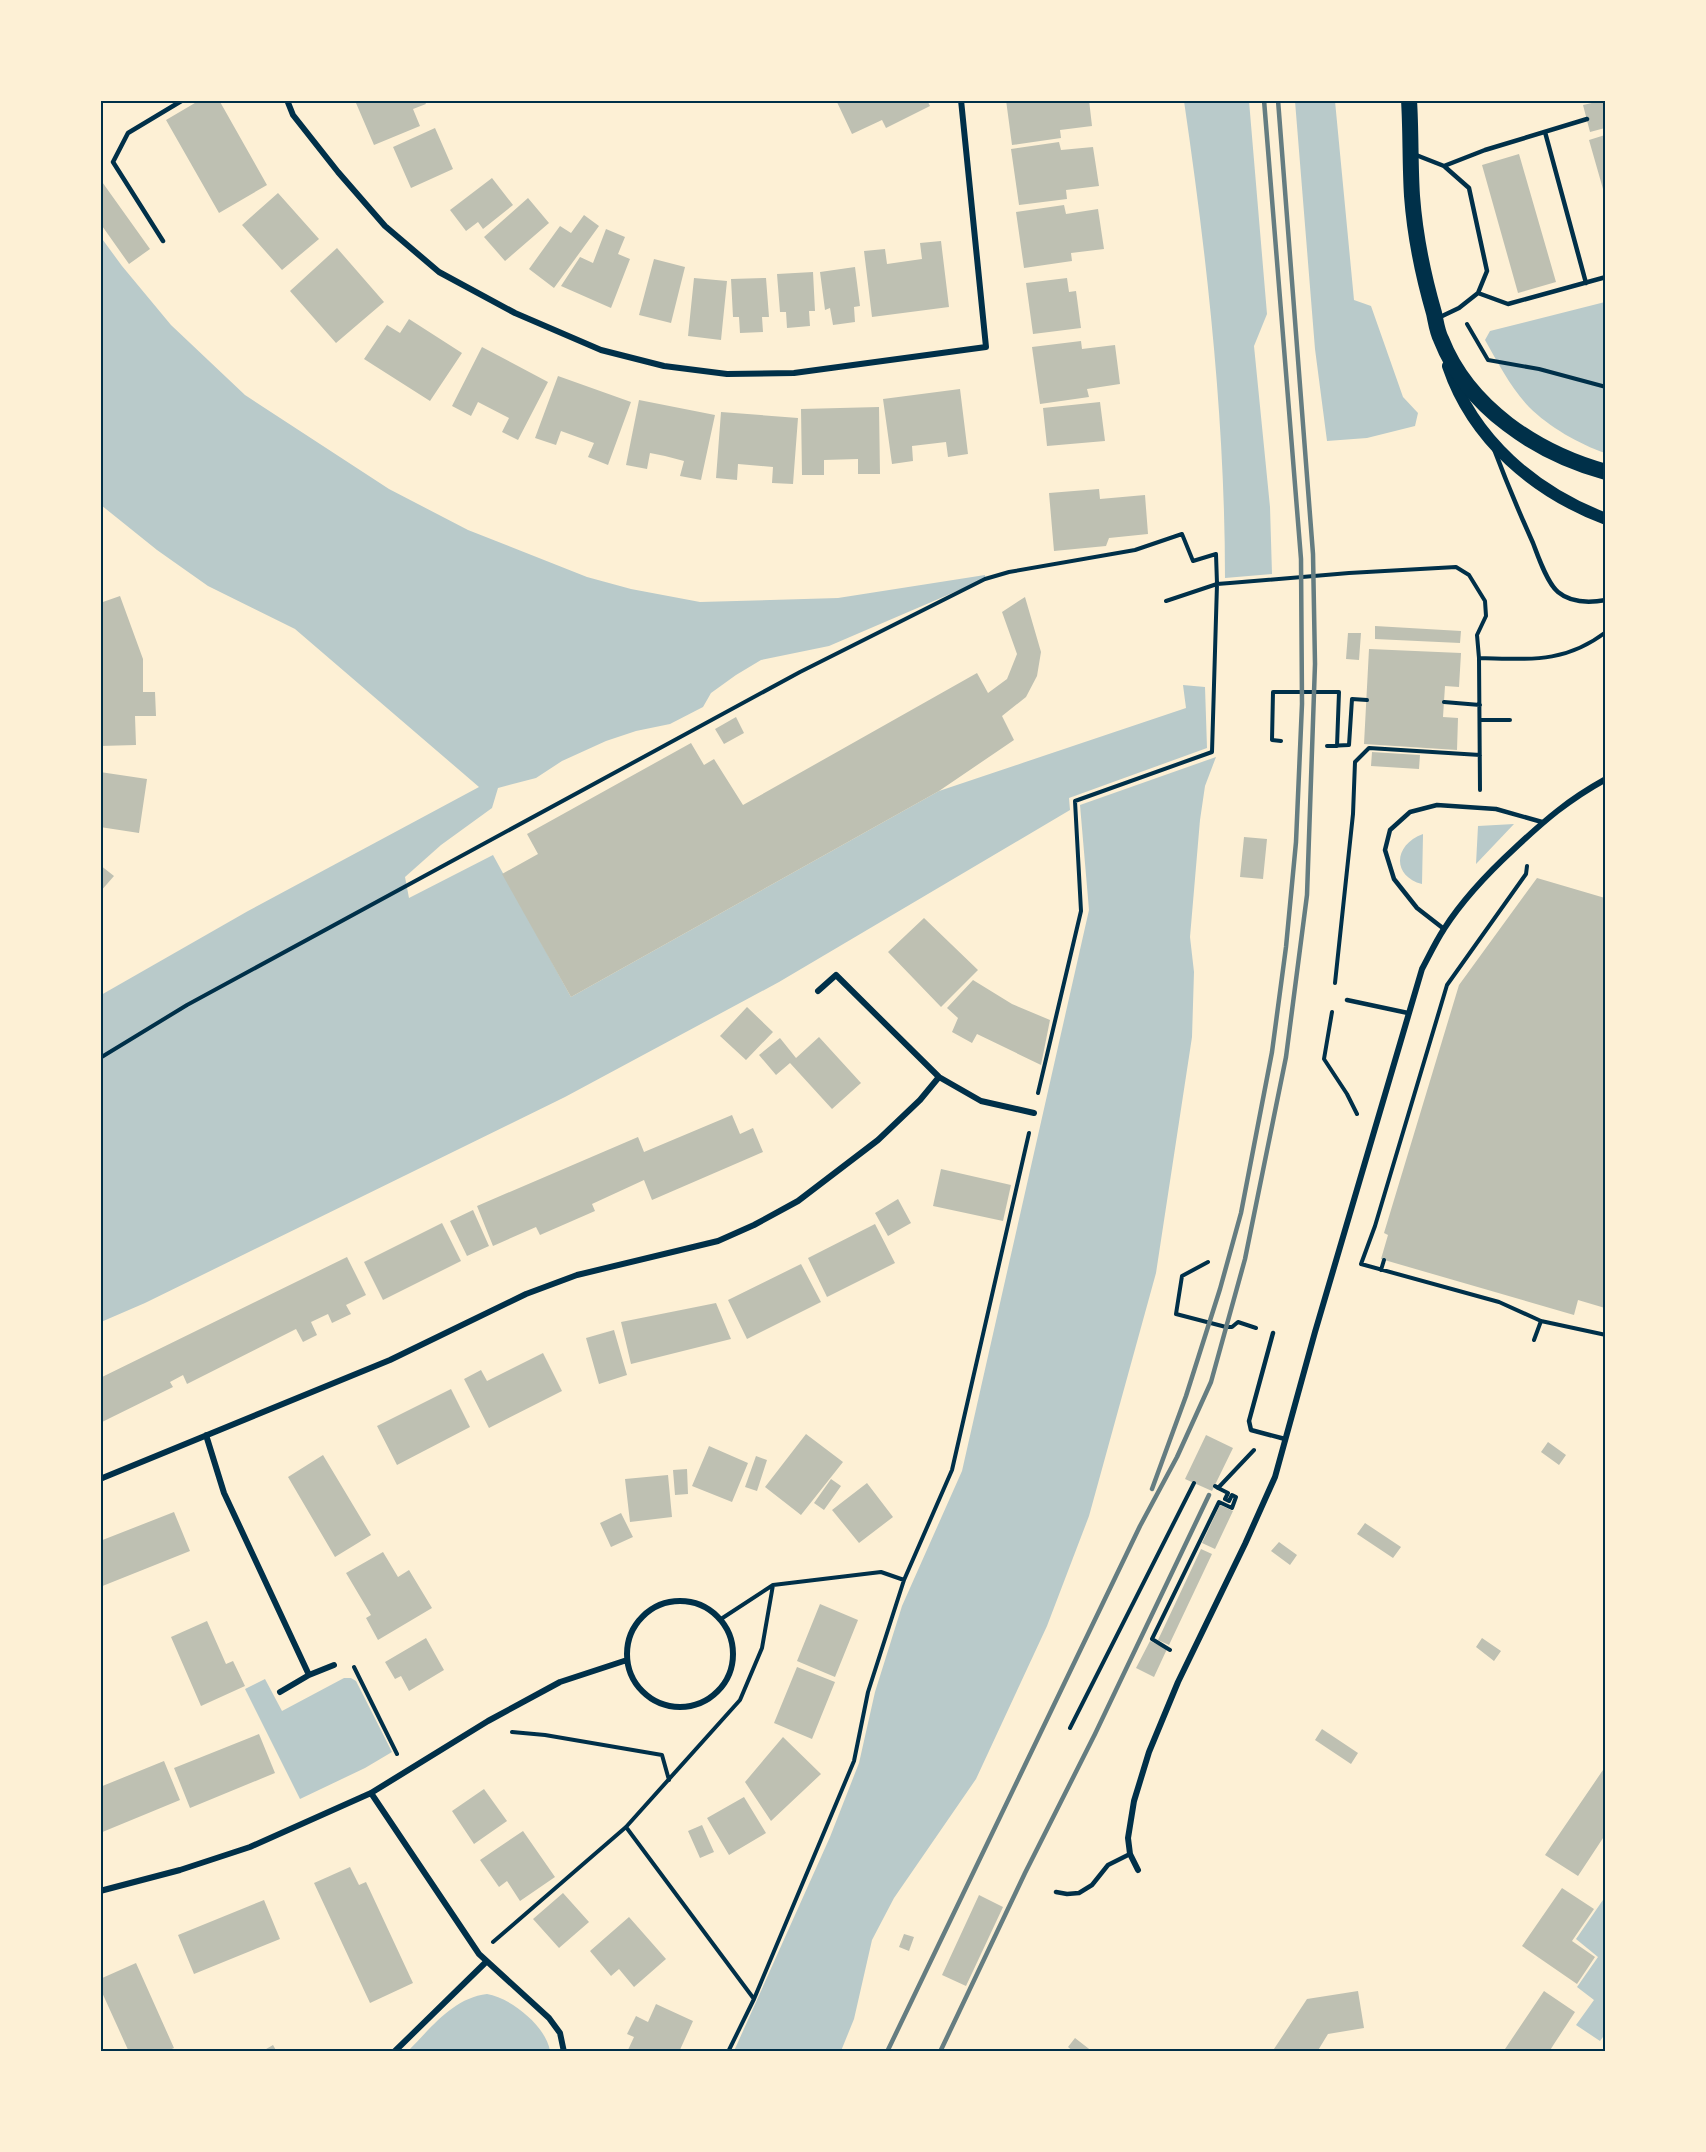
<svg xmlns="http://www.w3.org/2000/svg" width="1706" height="2152" viewBox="0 0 1706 2152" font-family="Lato,sans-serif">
<rect width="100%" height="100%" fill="#fdf0d5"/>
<!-- green -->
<path fill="#b9caca" d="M1184,101H1249L1267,314L1254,346L1270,507L1272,574L1225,578C1225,419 1207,258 1184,101Z
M1295,101H1335L1354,300L1371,306L1403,397L1418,413L1415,426L1367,438L1327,441L1315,349Z
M100,236L122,266L171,325L245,395L389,489L468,530L587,577L631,589L700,602L838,598L985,575V579L829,646L761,660L736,675L711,693L703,707L670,724L636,731L606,741L562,761L536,778L498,788L492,808L441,845L405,877L409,898L493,855L571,997L939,791L1186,708L1183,685L1205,687L1207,748L1069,798L1070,810L779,982L565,1097L145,1303L101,1322V995L248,911L479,787L295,629L208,586L157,550L101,505Z
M1605,302V453C1579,444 1549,427 1529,407C1511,388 1498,363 1485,340L1490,331Z
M1216,757L1205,786L1200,820L1190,937L1194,972L1192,1037L1156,1273L1089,1516L1047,1626L976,1779L894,1898L872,1940L854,2019L841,2051H734L830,1837L859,1763L875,1692L902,1606L962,1471L1089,910L1080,805Z
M1514,824L1476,864L1478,826Z
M1423,834V835L1422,884C1392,876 1393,845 1423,834Z
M344,1678H351L356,1681L392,1752L365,1768L300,1799L245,1689L265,1679L282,1711Z
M1605,1897L1606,2033L1600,2041L1576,2025L1594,2000L1577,1987L1598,1957L1576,1939Z
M487,1994C511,1998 546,2026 550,2051H408C431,2028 453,1998 487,1994Z"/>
<!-- building -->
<path fill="#bec0b2" d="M200,100H219L267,185L219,213L166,120Z
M361,100H424L426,104L413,109L420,126L374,145L356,103Z
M836,100H927L930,106L886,128L882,120L852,134Z
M1006,100H1089L1092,126L1060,130L1061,138L1012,145Z
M1605,100V128L1590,132L1583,105Z
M435,128L453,169L411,188L393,147Z
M1605,135V196L1589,140Z
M1059,142L1061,150L1093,147L1099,186L1066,190L1067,199L1019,205L1011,149Z
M1519,154L1556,282L1518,293L1482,165Z
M492,178L513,205L483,229L478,222L466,231L450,210Z
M100,179L150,249L129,264L100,223Z
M278,193L319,239L282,270L242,225Z
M528,198L549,223L505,261L484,237Z
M1064,205L1066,214L1098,209L1104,249L1071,253L1072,261L1024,268L1016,212Z
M584,215L599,226L554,288L529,269L560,226L571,233Z
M606,229L625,237L618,254L630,259L611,308L561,286L580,257L593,263Z
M941,241L949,307L872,317L864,251L885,249L887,264L922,259L920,243Z
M337,248L384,302L336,343L290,291Z
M654,259L685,267L671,323L639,315Z
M855,267L860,306L854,307L855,322L833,325L830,308L825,310L820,272Z
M813,272L815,311H809L810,326L787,328L786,312H780L777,274Z
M694,278L727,281L721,340L688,336Z
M766,278L769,317H762L763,332L740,333L739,317H733L731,279Z
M1067,278L1069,292L1076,291L1081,328L1033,334L1026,283Z
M409,319L462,353L430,401L364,359L387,325L400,333Z
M1081,341L1082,349L1115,345L1120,384L1087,389L1089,397L1040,404L1032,347Z
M482,347L548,382L518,440L502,432L509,418L478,402L471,416L452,406Z
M558,376L631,402L608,465L588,457L594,443L561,431L556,445L535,438Z
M960,389L968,454L948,457L946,442L912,446L913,461L892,464L883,399Z
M639,400L715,415L701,480L680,476L684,461L665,456L650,453L647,469L626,465Z
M1100,402L1105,441L1047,446L1043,408Z
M879,407L880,474H858V459L824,460V475H802L801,409Z
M721,412L798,418L793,484L772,483L773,467L738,464L737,480L716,478Z
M1099,489L1100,499L1145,495L1148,534L1109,538L1106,546L1054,551L1049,493Z
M120,596L143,659V692H155L156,716H135L136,745L100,746V603Z
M1025,597L1041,652L1037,676L1026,697L1002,716L1014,740L939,791L571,997L502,874L538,854L527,834L691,743L704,765L714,759L743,805L977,673L988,693L1007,679L1017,654L1002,612Z
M1375,626L1461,631L1460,643L1375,639Z
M1348,633H1361L1359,660L1346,659Z
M1369,649L1461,653L1459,687L1445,686L1443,717L1458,718L1457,750L1364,744Z
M736,717L744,733L724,744L715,729Z
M1372,752L1420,755L1419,769L1371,766Z
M100,772L147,779L139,833L100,827Z
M1244,837L1267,839L1263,879L1240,877Z
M100,865L114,876L100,892Z
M1537,878L1605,898V1308L1578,1300L1574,1315L1381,1259L1388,1235L1384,1233L1459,985Z
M924,918L978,970L941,1007L888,952Z
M973,980L1012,1004L1050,1020L1041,1065L977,1034L972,1043L952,1032L958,1018L947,1008Z
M747,1007L773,1032L746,1060L720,1036Z
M819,1037L861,1083L832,1109L790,1063L776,1075L759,1055L780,1038L796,1058Z
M732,1115L740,1134L753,1128L763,1152L652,1200L644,1180L592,1204L595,1211L540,1235L536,1227L493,1246L477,1206L638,1137L644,1152Z
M941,1169L1011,1185L1003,1221L933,1206Z
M898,1199L911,1223L888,1236L875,1213Z
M473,1210L489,1246L467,1256L450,1221Z
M442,1223L461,1261L383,1300L364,1262Z
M875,1224L895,1263L827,1297L808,1258Z
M347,1257L366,1295L346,1305L351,1314L332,1323L328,1314L311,1322L317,1335L303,1342L296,1329L187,1384L183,1375L170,1382L173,1387L100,1423V1378Z
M801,1264L821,1302L747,1339L728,1300Z
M716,1303L731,1339L631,1364L621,1322Z
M614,1330L627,1375L599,1384L586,1338Z
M543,1353L562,1391L489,1428L464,1379L481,1370L487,1381Z
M451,1389L470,1427L397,1465L377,1426Z
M806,1434L843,1462L801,1515L765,1487Z
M1206,1435L1233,1448L1212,1491L1185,1479Z
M1548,1442L1566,1455L1559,1465L1541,1452Z
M709,1446L748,1463L732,1502L692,1486Z
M323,1455L371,1535L335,1557L288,1477Z
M756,1456L767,1460L757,1491L745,1487Z
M687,1469L688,1494L675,1495L673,1470Z
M668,1475L672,1517L630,1522L625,1479Z
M831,1479L841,1486L824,1510L814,1503Z
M867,1483L893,1517L859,1543L832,1510Z
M1220,1505L1233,1511L1215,1549L1202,1543Z
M174,1512L190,1551L100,1587V1541Z
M621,1513L633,1537L611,1547L600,1523Z
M1365,1523L1401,1547L1393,1558L1357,1534Z
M1279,1542L1297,1555L1290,1565L1271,1551Z
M1201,1549L1212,1554L1169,1645L1158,1640Z
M383,1552L398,1577L409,1570L432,1608L378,1640L366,1618L371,1615L346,1573Z
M820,1604L858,1620L835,1677L797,1661Z
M207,1621L226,1664L233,1661L245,1686L201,1706L171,1637Z
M426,1638L444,1670L409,1691L401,1676L395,1679L385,1662Z
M1482,1638L1501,1651L1494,1661L1476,1647Z
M1150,1641L1167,1649L1154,1677L1136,1668Z
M797,1667L835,1682L812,1739L774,1723Z
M1322,1729L1358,1753L1351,1764L1315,1740Z
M259,1734L275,1773L190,1808L174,1768Z
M783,1737L821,1774L771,1821L745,1782Z
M164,1761L180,1800L100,1833V1787Z
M1605,1767V1835L1578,1876L1545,1855Z
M484,1789L507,1821L474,1844L452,1811Z
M744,1797L766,1833L729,1855L707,1818Z
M702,1825L714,1852L700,1858L688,1831Z
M523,1831L555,1877L520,1901L507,1881L499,1887L480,1860Z
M350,1867L359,1885L366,1882L413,1983L370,2003L314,1883Z
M1562,1888L1594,1909L1572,1941L1595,1957L1577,1984L1522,1946Z
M563,1893L589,1922L559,1948L533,1919Z
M979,1895L1003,1907L966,1986L942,1975Z
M264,1900L280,1939L194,1974L178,1935Z
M629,1917L666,1959L634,1987L619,1969L611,1976L590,1951Z
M904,1934L914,1937L909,1951L899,1947Z
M136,1963L174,2048L165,2052H129L100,1988V1979Z
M1358,1991L1364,2028L1328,2034L1317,2052H1272L1307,1999Z
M1544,1991L1575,2012L1554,2044L1549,2052H1503Z
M656,2004L693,2021L679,2052H627L634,2037L627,2034L636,2016L648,2022Z
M1075,2038L1093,2052H1074L1068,2047Z
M273,2045L277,2052H261Z"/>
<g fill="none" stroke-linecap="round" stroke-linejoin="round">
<!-- path -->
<path stroke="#003049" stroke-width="4" d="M1467,324L1488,360L1539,369L1606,387
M1166,601L1217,584L1230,583L1349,573L1456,567L1469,575L1485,601L1486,616L1477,635L1479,658L1480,790
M1479,658C1529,659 1564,664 1606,632
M1444,702L1480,705
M1480,720H1510
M1281,741L1272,740L1273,692H1339L1337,746
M1327,746L1349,745L1352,699L1367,700
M1527,866L1526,874L1447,985L1375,1226L1361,1264L1499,1302L1541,1321L1606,1335
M1335,983L1353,814L1355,762L1369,748L1480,755
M1332,1012L1324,1059L1347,1094L1357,1114
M100,1058L187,1005L800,672L985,579L1009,572L1135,550L1182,534L1193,561L1216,554L1217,584L1212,752L1075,801L1081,911L1038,1093
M1208,1262L1182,1276L1176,1314L1226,1327H1232L1238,1322L1256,1328
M1381,1270L1384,1260
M1534,1340L1541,1321
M1215,1486L1218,1488L1254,1450
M721,1619L773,1585L881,1572L904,1580
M1170,1650L1152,1639L1219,1502L1232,1508L1236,1497L1232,1495L1229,1501L1225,1499L1228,1493L1218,1488
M354,1667L397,1754
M1070,1728L1194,1483
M512,1732L545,1735L662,1755L669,1780
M626,1827L754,1999
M493,1942L626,1827L740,1700L762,1648L773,1585
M728,2052L754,1999L854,1761L868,1692L904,1580L952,1470L1029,1133"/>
<!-- service -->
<path stroke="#003049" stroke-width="4.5" d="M1545,132L1586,283
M1416,155L1444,166L1469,188L1487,271L1478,293L1459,308L1438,318
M1444,166L1485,150L1587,119
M163,241L113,162L128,133L183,100
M1478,293L1508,304L1606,277
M1494,449C1506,481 1519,512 1533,543C1538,556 1547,583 1558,592C1571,603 1589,603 1606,600
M1444,929L1417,908L1394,879L1385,850L1390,830L1410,812L1437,805L1496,809L1542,822
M1347,1000L1408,1013
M1273,1333L1249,1421L1251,1430L1285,1439
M1056,1892L1067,1894L1079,1893L1092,1885L1108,1865L1130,1854"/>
<!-- minor -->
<path stroke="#003049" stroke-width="6" d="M287,100L293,115L338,172L385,226L439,272L515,313L601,350L664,366L727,374L794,373L986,347L961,100
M818,991L836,975L939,1077L981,1101L1034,1113
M206,1435L224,1493L309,1675
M100,1479L390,1360L526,1294L577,1275L718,1241L754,1225L798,1201L878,1140L920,1100L939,1077
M627 1654a53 53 0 1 1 106 0a53 53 0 1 1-106 0Z
M280,1692L309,1675L334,1665
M371,1793L479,1954L549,2018L560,2033L564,2052
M1138,1870L1130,1854L1128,1838L1134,1801L1149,1752L1178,1682L1245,1544L1275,1477L1315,1332L1422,969C1429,956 1436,941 1444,929C1463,899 1488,873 1514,849C1545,820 1568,800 1606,779
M100,1891L180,1870L250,1847L371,1793L488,1721L560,1682L627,1660
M394,2052L486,1962"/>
<!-- secondary -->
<path stroke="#003049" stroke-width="12" d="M1448,366C1473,440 1535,492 1606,519"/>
<!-- trunk -->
<path stroke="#003049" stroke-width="16" d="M1409,100C1411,132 1410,164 1412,196C1415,236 1423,275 1434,313C1436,322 1437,331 1441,339C1468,408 1537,453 1606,472"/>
<!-- rail -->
<path stroke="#657d81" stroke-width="4.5" d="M1152,1489L1186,1396L1220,1289L1241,1213L1272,1052L1286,947L1296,842L1302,704L1301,559L1264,100
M887,2052L1140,1526L1177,1457L1211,1382L1245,1259L1286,1057L1307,895L1315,664L1313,554L1278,100
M940,2052L1025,1873L1095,1734L1209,1495"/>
</g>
<!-- border -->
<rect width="1706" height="2152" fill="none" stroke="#fdf0d5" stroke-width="204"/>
<rect x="102" y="102" width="1502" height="1948" fill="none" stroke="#003049" stroke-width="2"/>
</svg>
